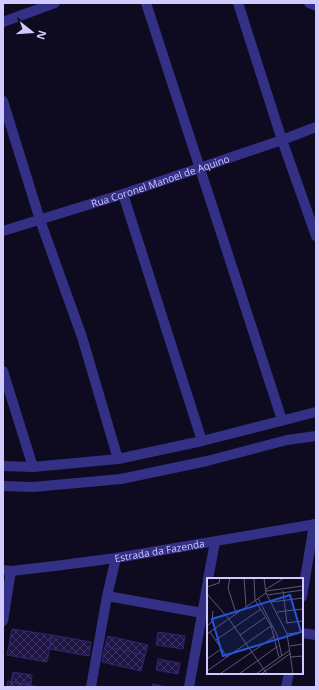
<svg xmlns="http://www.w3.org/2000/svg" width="319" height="690" viewBox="0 0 319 690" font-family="'Open Sans',sans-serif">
<defs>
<pattern id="building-cross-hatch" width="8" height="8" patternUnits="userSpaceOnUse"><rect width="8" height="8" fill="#1e1544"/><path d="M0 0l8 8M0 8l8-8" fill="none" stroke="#3e3660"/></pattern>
</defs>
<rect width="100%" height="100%" fill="#0e0b21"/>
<!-- building -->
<path fill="url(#building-cross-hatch)" stroke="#332472" d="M12,629L52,635L47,662L7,655Z
M158,632L185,636L183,649L156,645Z
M52,635L91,642L89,656L49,649Z
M108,636L148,645L145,655L105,646Z
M105,646L145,655L141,671L102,662Z
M158,659L180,663L178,674L156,670Z
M13,672L32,675L31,685L11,682Z
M8,681L11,682L39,687H7Z
M153,684L165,687H152Z"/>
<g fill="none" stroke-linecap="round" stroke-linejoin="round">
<!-- minor -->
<g stroke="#333085" stroke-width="10">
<path d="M146,3L282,420"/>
<path d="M238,3L282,140L316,236"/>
<path d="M309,3L316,6"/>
<path d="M3,22L55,3"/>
<path d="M3,101L40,220L82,337L118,459"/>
<path d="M123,194L202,441"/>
<path id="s1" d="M3,231L123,194L282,140"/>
<path d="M3,371L33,467"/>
<path d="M3,466L33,467L118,459L202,441L316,412"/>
<path d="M3,486L33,487L121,479L207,461L287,440L316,436"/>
<path id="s2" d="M3,570L11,571L55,566L116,558L316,524"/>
<path d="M208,579L215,542"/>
<path d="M107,596L208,614"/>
<path d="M302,597L314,524"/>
<path d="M3,621L11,571"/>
<path d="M302,633L316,635"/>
<path d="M91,687L107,596L116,558"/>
<path d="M189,687L208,581"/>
<path d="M286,687L289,673"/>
</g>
<!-- tertiary -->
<path stroke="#333085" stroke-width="10" d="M282,140L316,127"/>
</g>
<g text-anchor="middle" stroke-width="3.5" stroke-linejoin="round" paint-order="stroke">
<!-- street labels -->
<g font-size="10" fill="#d0caff" stroke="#0e0b21">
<text dy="4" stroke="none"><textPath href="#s1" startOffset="165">Rua Coronel Manoel de Aquino</textPath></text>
<text dy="4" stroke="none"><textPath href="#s2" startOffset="158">Estrada da Fazenda</textPath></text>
</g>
</g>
<!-- overview -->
<g transform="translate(207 578)">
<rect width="96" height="96" fill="#0e0b21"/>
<path fill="none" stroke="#5c577a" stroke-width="1" d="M23,0L21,10L29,35M37,0L39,28M47,0L48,22L64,48L72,79M57,0L59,15L80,56L86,96M0,9L12,5L13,0M58,12L77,0M59,13L96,8M76,13L80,45M0,16L22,41L60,96M60,17L96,12M51,20L70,57L75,78M64,24L96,20M70,34L96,31M79,45L96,43M0,48L5,44L6,33M3,54L20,79M0,56L59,15M80,56L96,54M33,57L59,39M9,62L54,31M83,68L96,66M84,79L96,78M0,81L14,71M0,93L64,48M13,96L68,58M32,96L71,68M49,96L83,72M54,96L84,75"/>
<path fill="#2654da" fill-opacity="0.15" stroke="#2654da" stroke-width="2" d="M83,17L94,54L16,78L5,41Z"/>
<rect width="96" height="96" fill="none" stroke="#d0caff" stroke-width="2"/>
</g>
<!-- border -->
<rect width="319" height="690" fill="none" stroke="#d0caff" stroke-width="8"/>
<!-- north arrow -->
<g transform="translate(32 32) rotate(107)" stroke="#0e0b21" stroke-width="3" paint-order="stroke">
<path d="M0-3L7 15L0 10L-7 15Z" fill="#d0caff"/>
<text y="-6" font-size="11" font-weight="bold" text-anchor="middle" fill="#d0caff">N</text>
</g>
</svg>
